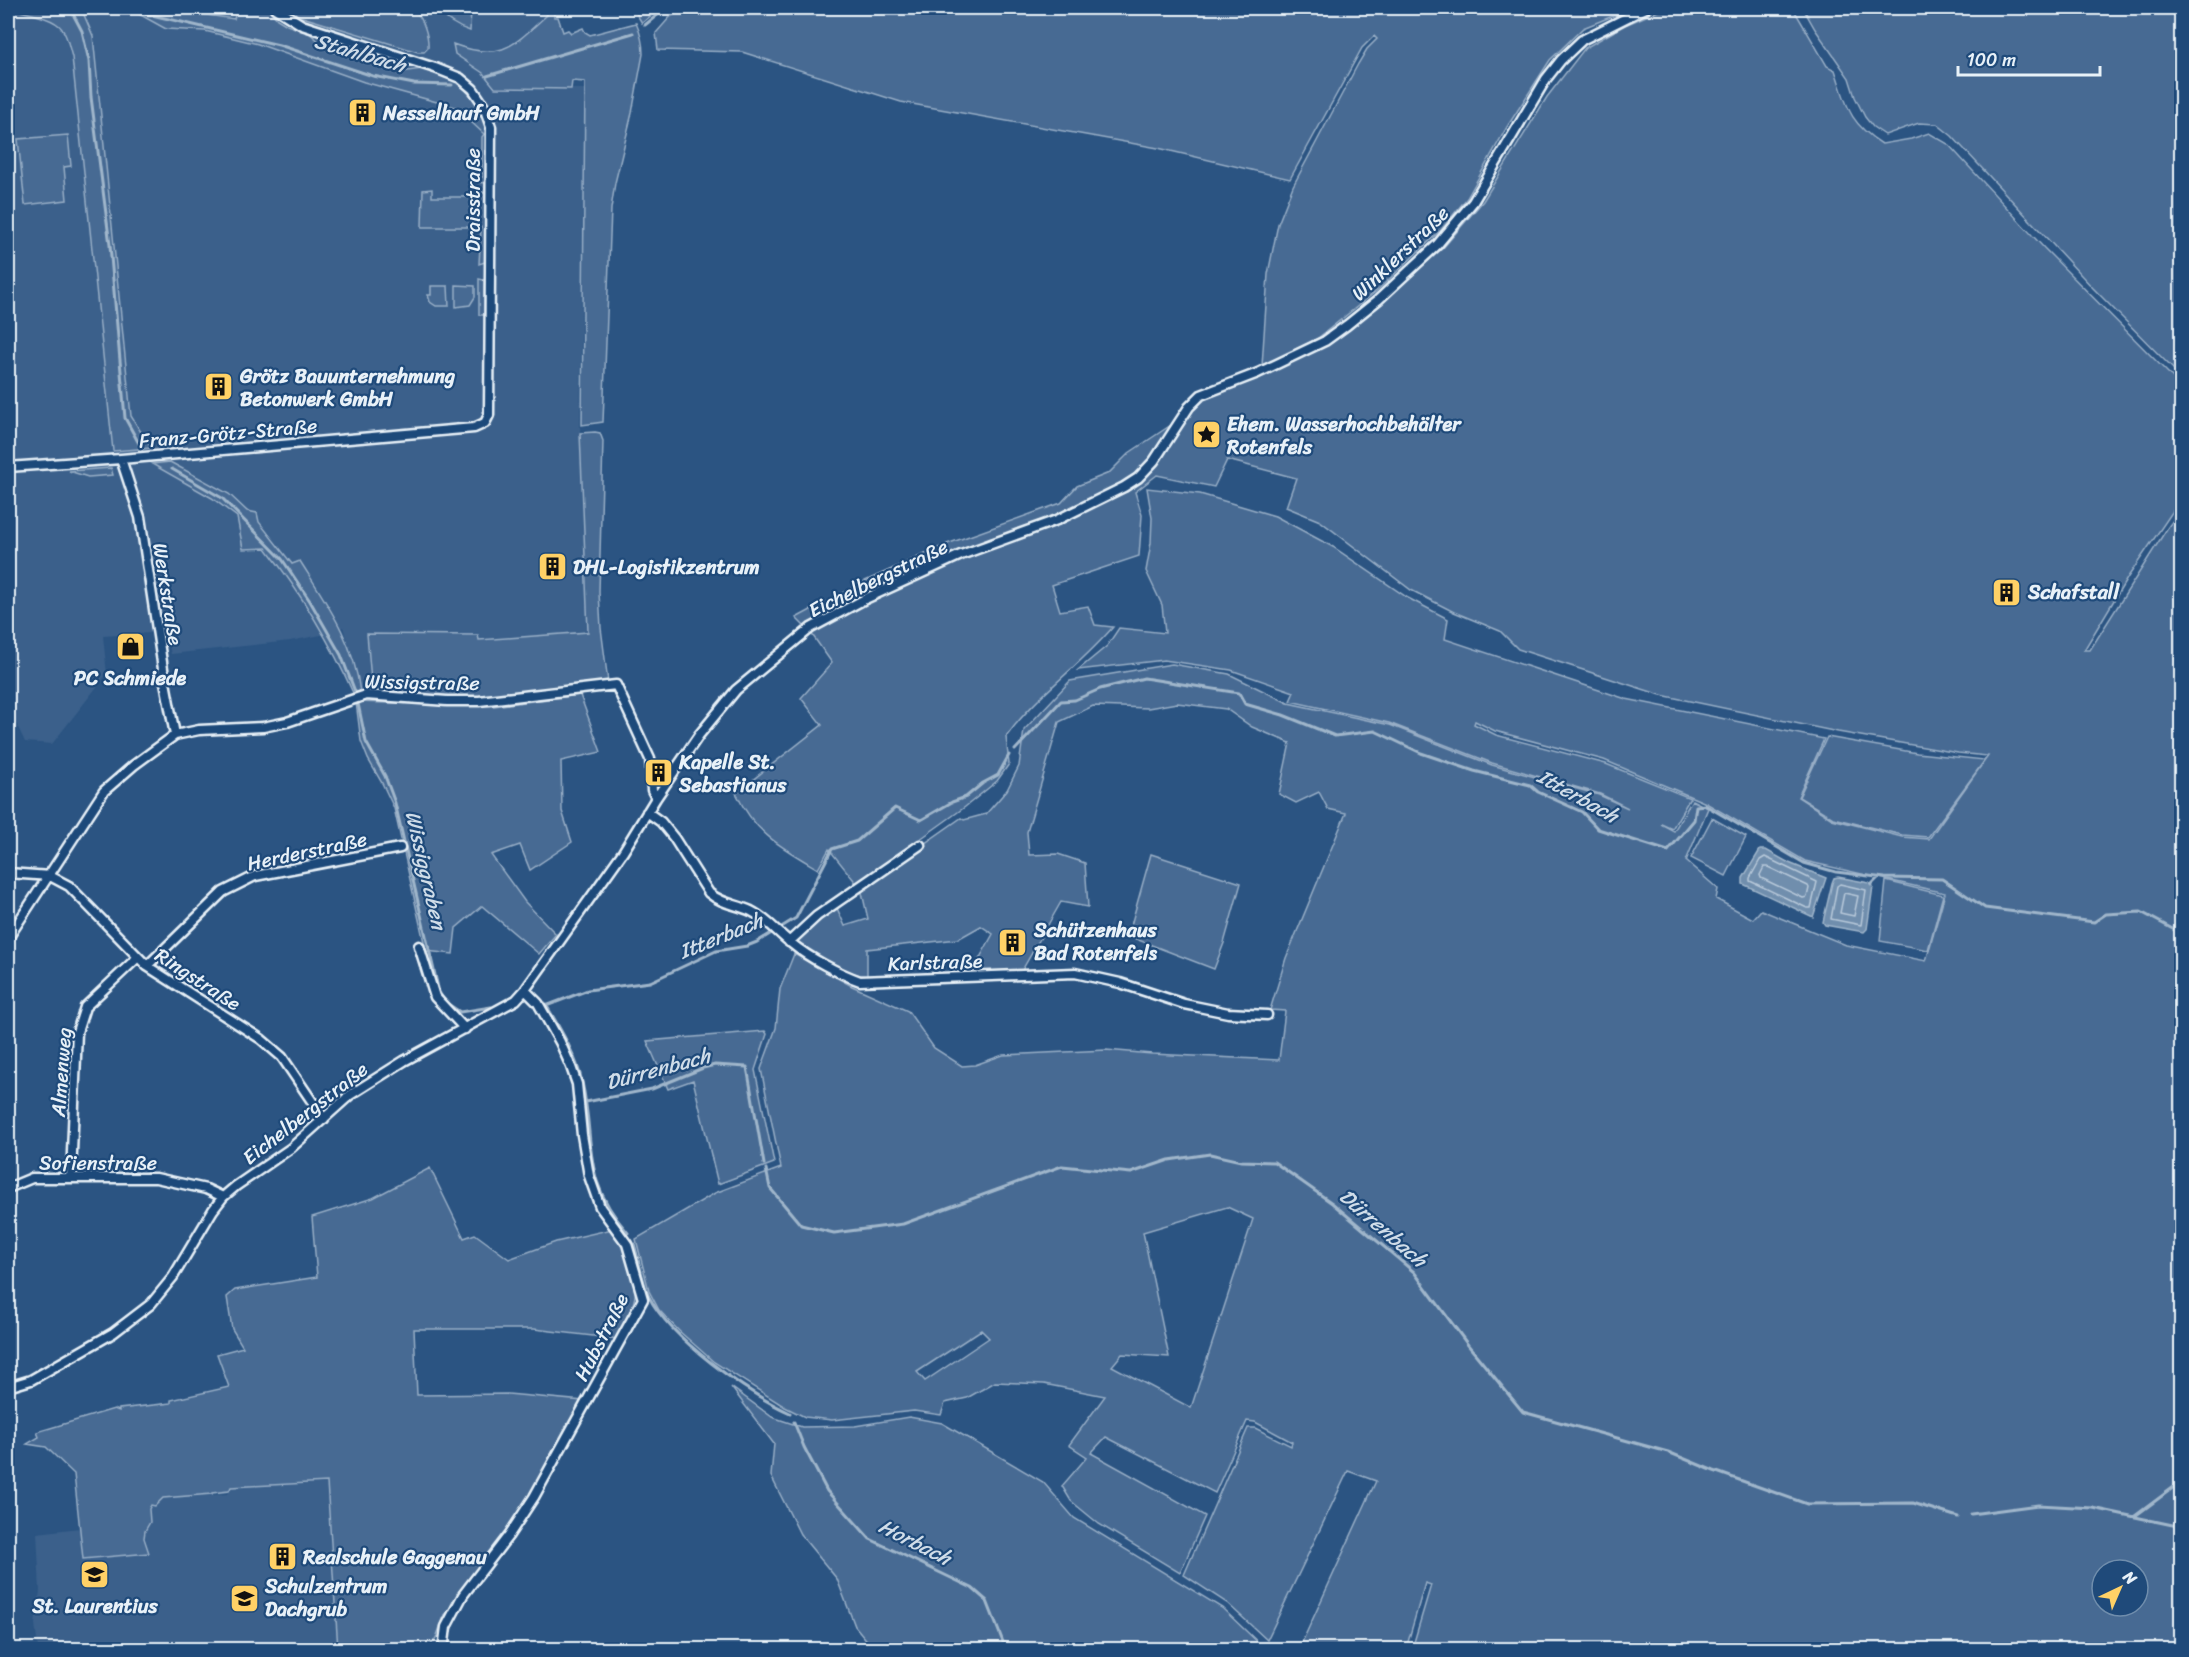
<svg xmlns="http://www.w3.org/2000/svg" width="2189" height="1657" viewBox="0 0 2189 1657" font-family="Sriracha,sans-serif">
<rect width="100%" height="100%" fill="#2b5482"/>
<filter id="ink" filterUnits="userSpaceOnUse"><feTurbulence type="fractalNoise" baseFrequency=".0167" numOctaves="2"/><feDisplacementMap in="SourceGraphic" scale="12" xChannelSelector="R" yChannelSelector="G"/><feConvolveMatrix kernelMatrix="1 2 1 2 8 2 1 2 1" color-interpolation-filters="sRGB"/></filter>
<g filter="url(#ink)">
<!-- built -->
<path fill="#3a608b" d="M8,8L54,21L62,28L72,57L114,451L150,448L131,416L93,37L81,8H547V15L520,39L495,52H473L454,45L455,54L483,73L495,88L585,89L580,433L588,633L479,640L478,635L367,634L372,692H361L343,627L327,634L290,641L171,654L166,632L103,636L107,674L52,744L25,742L15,721L8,719Z
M327,1482L338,1649H38L35,1624L40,1591L37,1533L80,1528L83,1559L150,1554L145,1537V1531L150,1522L149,1509L151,1505L163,1498L227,1494L231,1487Z"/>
<!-- green -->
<path fill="#476b93" stroke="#98aec6" stroke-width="1.5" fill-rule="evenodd" d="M8,8H81L93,36L131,416L151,448L113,451L72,57C69,48 68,37 62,29C55,17 22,12 8,8Z
M118,8H158L234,19L237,8H268L277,19L287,25L309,33L331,51L400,72L422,69L441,73L459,82L478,105L484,120L487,134L488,177L483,183L479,182L482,177V137L484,134L455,107L364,82L258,44L205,31L166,29L139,14Z
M288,8L414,10C423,17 429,37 428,48L424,52H418L299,16Z
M440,8H471L470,31C460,28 442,19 440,8Z
M547,8H554V17H558L563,32L568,30L571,33L583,28L585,32L590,35L636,23C641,34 643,43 643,54L632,113L615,183L611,209L603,422L582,425L585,82L572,81L571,89L495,88L483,73L455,54L453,44C501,62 513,46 547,15Z
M633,8H660L642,23Z
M685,8H1633L1583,28L1550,60L1507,127L1467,198L1441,230L1379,289L1318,338L1262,366L1268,274L1278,224L1293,186L1358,64L1367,49L1377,39L1374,36L1362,48L1290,179L1158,148L901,102L742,52L658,50L656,33L670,17Z
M1665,8H1793L1827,66L1835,70C1847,106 1848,122 1882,144L1911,139L1929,133L1948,144L2044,248L2181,386V499L2128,577L2084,650H2090L2168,527L2181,510V1649H1412L1431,1585L1425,1583L1406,1649H1299L1376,1481L1348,1471L1267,1640L1227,1603L1184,1575L1248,1428H1255L1291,1446L1292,1442L1255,1422L1247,1421L1215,1493L1106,1437L1091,1453L1205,1516L1180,1573L1099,1524L1071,1501L1062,1486L1087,1457L1069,1445L1105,1396L1044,1384L995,1382L967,1398L945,1403L941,1415L914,1411L832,1420L805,1417L785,1407L714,1362L679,1331L659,1310L649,1291L636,1239L715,1193L781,1168L761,1069L776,1028L780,989L794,954L852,986L908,1011L934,1048L962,1066L975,1065L1003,1055L1106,1050L1152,1054L1279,1060L1285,1011L1270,1010L1286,958L1346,813L1328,809L1319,792L1296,803L1279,794L1290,743L1252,727L1226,709L1177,703L1148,708L1093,706L1059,722L1027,832L1029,855L1058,854L1085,863L1088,907L1061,902L1021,972L971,974L993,934L981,926L958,939L867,949V976C842,973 819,958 798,943C800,927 824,915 836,906L845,926L868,919L861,888L961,818L964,820L986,814L1007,790L1019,766L1024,730L1070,681L1172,664L1229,674L1288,703L1390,725L1492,765L1599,795L1628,808L1600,794L1492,763L1389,723L1290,701L1294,692L1231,670L1164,660L1078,670L1107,646L1119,628L1165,633L1162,605L1146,571L1151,543L1152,518L1147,488L1200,494L1275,516L1333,547L1408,598L1448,619L1445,639L1626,699L1824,739L1798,797L1832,819L1902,837L1929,839L1988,756L1958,753L1838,732L1661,695L1518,649L1500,631L1454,612L1411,590L1320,521L1286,507L1296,478L1227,460L1214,487L1157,475L1135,492L1142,515L1139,556L1052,585L1060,611L1088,606L1095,625L1113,627C1080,666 1036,695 1006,737L1009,764L997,781L965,807L857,884L829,849L818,869C781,847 755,834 736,793L822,725L801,698L832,663L811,633L796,618L863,582L947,544L1061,503L1077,486L1109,473L1129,453L1195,409L1206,398L1313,352L1348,329L1376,308L1443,248L1483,201L1547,97L1585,48L1625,25ZM1475,721L1495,731L1604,760L1706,803L1805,861L1945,893L1926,961L1846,945L1761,910L1753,919L1716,899L1718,889L1686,861L1708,808L1692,800L1674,831L1661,824L1672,829L1690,798L1606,764L1496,735L1474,724ZM1227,1207L1253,1219L1191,1408L1112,1366L1122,1354L1169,1357L1143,1232ZM981,1330L989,1338L925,1381L917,1372ZM2102,1570H2138V1606H2102Z
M1803,8H2181V377L2093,288L1952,136L1937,124L1919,123L1885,135L1873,127L1865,117L1855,97L1849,78L1815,29Z
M68,135L71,166L64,167L67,200L25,205L18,139Z
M432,189V197H482V191L487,196L485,262L479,264L481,227H422L423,190Z
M479,279L484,280V315H479Z
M456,285L475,286V297L470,305L456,307Z
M431,286H448L449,306H436L430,302L428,295H431Z
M595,432L600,433L603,441L599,592L601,628L608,682L482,698H440L372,692L367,634L478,635L479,640L588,632L580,433Z
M170,462L229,494L247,511L257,513L259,522L292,564L300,561C327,604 354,641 360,692L354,695C330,641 302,595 266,548L243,549L237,517L212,498L152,464Z
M111,468L113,475L88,477L69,471Z
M580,695L601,752L561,761L562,811L572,842L530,870L520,845L491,855L525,902L556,934L539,954L482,906L456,928L453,954L426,951L394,808L382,783L368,759L361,741L356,702L493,706Z
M1827,737L1917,753L1985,760L1928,837L1902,835L1833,818L1799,797Z
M655,760L671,766L658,784L654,781L653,762Z
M1712,818L1746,837L1726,876L1691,858Z
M1151,854L1241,883L1224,943L1214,969L1128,936Z
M1886,881L1943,895L1928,950L1880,941Z
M765,1031L767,1034L755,1070L774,1163L718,1184L693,1080L668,1089L647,1041Z
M430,1168L464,1238L475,1234L509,1259L556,1242L612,1229C643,1276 643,1289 618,1339L534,1329H414L417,1395L508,1394L583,1401L534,1490L504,1537L444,1616L436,1638L428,1649H338L327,1482L231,1487L229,1491L212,1493V1494L163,1498L155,1506L151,1505L149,1509L150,1522L145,1531L144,1538L149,1553L83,1559L74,1474L46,1447L27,1444L39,1437L37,1432L114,1409L119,1411V1409L171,1403V1400L229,1387L217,1354L243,1347L232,1329L227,1297L235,1290L317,1277L312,1217L373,1198Z
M731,1387L772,1417L802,1427L855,1426L909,1417L942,1423L1043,1482L1074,1518L1222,1608L1265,1649H874L855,1626L837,1579L800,1534L771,1476L774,1444Z"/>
<!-- water -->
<path fill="#708ead" stroke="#a0b6cb" stroke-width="1.5" d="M1760,850H1766L1789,863L1826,878L1813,917L1743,884V878Z
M1838,877L1869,883L1873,886L1867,929L1864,932L1825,925L1823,922L1832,883L1834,878Z"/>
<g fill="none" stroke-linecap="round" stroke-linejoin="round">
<!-- shore -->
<path stroke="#b8c9da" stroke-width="1.5" d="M1765,857L1817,882L1811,908H1807L1750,881V878L1760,860Z
M1764,867H1768L1808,886L1809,888L1807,897L1803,898L1761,878L1760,875Z
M1840,884L1866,890L1861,925L1831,919L1837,886Z
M1844,893L1858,896L1854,916L1840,913Z"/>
<!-- stream -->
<path stroke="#a0b6cb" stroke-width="3" d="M67,8L73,14L82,31L89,61L91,97L110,245L125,418L142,449
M122,8L279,45L373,76L414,84L452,85
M645,25L666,8
M487,76L633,33
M172,469L222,498L282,559L310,601L341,655L356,694L366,742L385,776L395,803L439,992L445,1002L460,1012L491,1007
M1015,750L1061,701L1075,700L1100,689L1144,678L1239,693L1245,704L1283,715L1335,736L1375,731L1421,753L1474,771L1530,785L1538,792L1582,812L1598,829L1668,851L1694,820L1696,806L1705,805L1804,863L1836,872L1885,878L1942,879L1985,908L2094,922L2106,914L2141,912L2182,934
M1871,885L1879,877
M545,1003C559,1027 576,1054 582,1082C596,1144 580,1179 628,1233
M546,1006L588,990L650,982L716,951L747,946L757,942L796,918L832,849L857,841L895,808L921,820L952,802L966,797L983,783L998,775L1009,755
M586,1102L652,1089L703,1068L715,1065L747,1067L764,1164
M766,1169L770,1188L801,1225L834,1233L903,1224L1062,1166L1131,1173L1169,1160L1210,1154L1241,1161L1274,1162L1332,1203L1414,1272L1468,1345L1523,1412L1668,1452L1714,1471L1807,1504L1913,1503L1958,1517
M634,1244C639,1261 642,1281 649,1297C671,1339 747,1393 790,1413
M794,1422L804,1447L827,1491L870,1539L972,1588L987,1601L1003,1642L1010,1650
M1971,1514L2038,1505L2093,1508L2182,1527
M2135,1516L2182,1481"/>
<defs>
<path id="street" d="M121,459L140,517L165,682L175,735
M8,467L121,459L474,428L485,423L489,415L491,127L483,104L473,89L460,78L435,68L302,25L275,8
M647,812L661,822L674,838L709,893C722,904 736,904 751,911C767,919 777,932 791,943C809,958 838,973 860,981L1075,973L1120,983L1184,1004L1228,1013L1267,1015
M8,873L50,876L69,886L147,966L261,1039L282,1057L324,1119
M8,938L104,791L134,765L175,735L199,730L263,727L287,722L366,695L447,701H479L616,685L650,759L652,790L656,798
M789,942L817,916L920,845
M419,946L435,997L465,1029
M147,966L223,892L255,876L400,848
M71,1176L77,1032L85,1007L137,958
M8,1188L32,1178H156L206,1189L223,1197
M8,1387L31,1380L113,1333L151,1304L173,1277L213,1210L223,1197L236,1186L291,1148L350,1095L404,1061L516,1000L525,990L623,852L656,798L699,735L736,690L811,628L865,599L961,555L1057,520L1124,487L1138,478L1154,461L1189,407L1201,395L1258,373L1325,341L1347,325L1378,300L1437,245L1473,202L1546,79L1561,60L1582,40L1646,8
M443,1650L446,1627L463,1595L509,1535L534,1497L643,1299L627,1244L600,1207L589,1176L582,1135L577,1084L571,1067L560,1042L538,1003L525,990"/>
</defs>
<!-- street casing -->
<use href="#street" stroke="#e8f1f8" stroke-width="13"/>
<!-- street -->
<use href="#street" stroke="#1f4a7a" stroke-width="8"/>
</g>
</g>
<!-- icons -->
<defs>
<symbol id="building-square" viewBox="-11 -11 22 22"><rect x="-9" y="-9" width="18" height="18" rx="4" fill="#ffd166" stroke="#1f4a7a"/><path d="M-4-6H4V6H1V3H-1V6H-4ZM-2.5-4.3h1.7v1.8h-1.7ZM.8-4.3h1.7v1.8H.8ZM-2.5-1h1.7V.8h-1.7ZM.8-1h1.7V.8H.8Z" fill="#111"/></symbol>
<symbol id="sight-square" viewBox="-11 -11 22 22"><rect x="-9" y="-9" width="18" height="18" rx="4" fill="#ffd166" stroke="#1f4a7a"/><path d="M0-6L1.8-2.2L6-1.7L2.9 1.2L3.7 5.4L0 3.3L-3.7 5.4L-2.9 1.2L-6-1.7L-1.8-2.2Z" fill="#111"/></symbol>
<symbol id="shop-square" viewBox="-11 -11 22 22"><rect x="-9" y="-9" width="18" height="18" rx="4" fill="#ffd166" stroke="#1f4a7a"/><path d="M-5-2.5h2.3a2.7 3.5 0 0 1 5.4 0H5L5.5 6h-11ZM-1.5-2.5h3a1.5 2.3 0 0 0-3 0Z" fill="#111"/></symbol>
<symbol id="school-square" viewBox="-11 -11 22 22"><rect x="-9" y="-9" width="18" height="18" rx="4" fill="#ffd166" stroke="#1f4a7a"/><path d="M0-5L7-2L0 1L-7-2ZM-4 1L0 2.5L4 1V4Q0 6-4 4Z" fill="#111"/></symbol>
</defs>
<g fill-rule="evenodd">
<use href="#building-square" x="346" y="96" width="33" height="33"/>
<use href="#building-square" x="202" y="370" width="33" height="33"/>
<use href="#sight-square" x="1190" y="418" width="33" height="33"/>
<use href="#building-square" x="536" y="550" width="33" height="33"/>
<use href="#building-square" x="1990" y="576" width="33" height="33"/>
<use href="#shop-square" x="114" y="630" width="33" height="33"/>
<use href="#building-square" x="642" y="756" width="33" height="33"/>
<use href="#building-square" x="996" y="926" width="33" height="33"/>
<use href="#building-square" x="266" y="1540" width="33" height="33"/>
<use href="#school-square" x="78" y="1558" width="33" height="33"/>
<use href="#school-square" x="228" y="1582" width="33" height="33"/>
</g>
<g text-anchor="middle" stroke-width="4.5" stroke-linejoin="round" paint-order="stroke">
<!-- poi labels -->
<g font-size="20" font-weight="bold" fill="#e8f1f8" stroke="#1f4a7a" text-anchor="start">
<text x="383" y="120">Nesselhauf GmbH</text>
<text x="240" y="383">Grötz Bauunternehmung<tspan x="240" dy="23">Betonwerk GmbH</tspan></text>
<text x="1227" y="431">Ehem. Wasserhochbehälter<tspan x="1227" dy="23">Rotenfels</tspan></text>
<text x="573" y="574">DHL-Logistikzentrum</text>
<text x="2028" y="599">Schafstall</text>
<text x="130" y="685" text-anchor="middle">PC Schmiede</text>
<text x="679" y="769">Kapelle St.<tspan x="679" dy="23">Sebastianus</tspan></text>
<text x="1034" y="937">Schützenhaus<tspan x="1034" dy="23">Bad Rotenfels</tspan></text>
<text x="303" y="1564">Realschule Gaggenau</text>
<text x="265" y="1593">Schulzentrum<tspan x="265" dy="23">Dachgrub</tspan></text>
<text x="95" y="1613" text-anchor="middle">St. Laurentius</text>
</g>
<!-- street labels -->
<g font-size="20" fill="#e8f1f8" stroke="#1f4a7a">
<text transform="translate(473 200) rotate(-90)" y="7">Draisstraße</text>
<text transform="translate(1400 253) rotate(-44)" y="7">Winklerstraße</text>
<text transform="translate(228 433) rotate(-5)" y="7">Franz-Grötz-Straße</text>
<text transform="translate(878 578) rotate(-26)" y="7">Eichelbergstraße</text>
<text transform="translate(168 594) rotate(81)" y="7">Werkstraße</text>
<text transform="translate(422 682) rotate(1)" y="7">Wissigstraße</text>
<text transform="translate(307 851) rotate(-12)" y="7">Herderstraße</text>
<text transform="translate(935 962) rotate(-2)" y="7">Karlstraße</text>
<text transform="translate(198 979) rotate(33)" y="7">Ringstraße</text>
<text transform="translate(61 1072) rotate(-86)" y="7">Almenweg</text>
<text transform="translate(305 1113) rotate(-38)" y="7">Eichelbergstraße</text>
<text x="98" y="1170">Sofienstraße</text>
<text transform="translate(601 1337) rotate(-63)" y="7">Hubstraße</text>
</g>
<!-- water labels -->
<g font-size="21" font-style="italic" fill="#d0dde9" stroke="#1f4a7a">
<text transform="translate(360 53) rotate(16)" y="7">Stahlbach</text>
<text transform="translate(1578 796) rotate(29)" y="7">Itterbach</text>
<text transform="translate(426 870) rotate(77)" y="7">Wissiggraben</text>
<text transform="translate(721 936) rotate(-22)" y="7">Itterbach</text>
<text transform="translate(658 1069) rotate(-15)" y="7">Dürrenbach</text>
<text transform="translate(1383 1228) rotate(41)" y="7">Dürrenbach</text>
<text transform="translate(915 1542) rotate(27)" y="7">Horbach</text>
</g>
</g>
<!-- margin -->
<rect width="2189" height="1657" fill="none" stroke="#1f4a7a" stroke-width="30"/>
<rect x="15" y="15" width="2159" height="1627" fill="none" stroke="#e8f1f8" stroke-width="2" filter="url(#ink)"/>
<!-- north arrow -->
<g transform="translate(2120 1588) rotate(44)"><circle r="28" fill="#1f4a7a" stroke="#6f8dac" stroke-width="1.5"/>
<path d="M0-4.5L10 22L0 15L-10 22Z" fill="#ffd166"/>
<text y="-9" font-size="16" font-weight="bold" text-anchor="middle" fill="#e8f1f8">N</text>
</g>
<!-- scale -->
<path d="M1958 66v9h142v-9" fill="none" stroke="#e8f1f8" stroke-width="3"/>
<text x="1967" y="66" font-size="18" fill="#e8f1f8" stroke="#1f4a7a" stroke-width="4.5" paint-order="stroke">100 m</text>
</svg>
